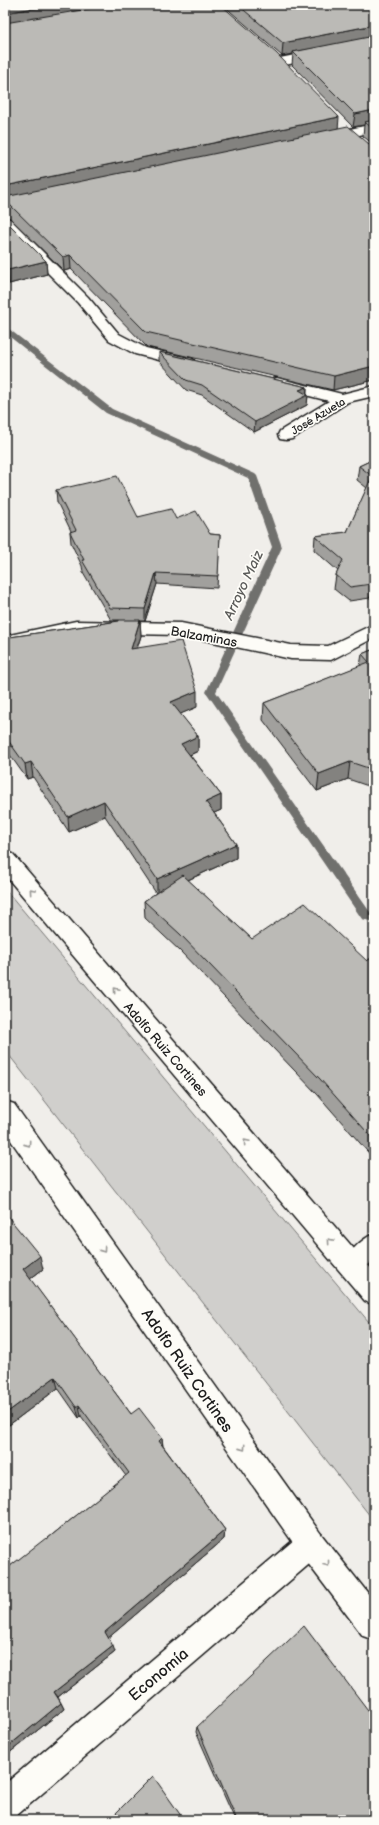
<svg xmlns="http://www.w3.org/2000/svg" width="379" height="1825" viewBox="0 0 379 1825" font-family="'Balsamiq Sans',sans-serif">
<rect width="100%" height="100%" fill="#f0eeea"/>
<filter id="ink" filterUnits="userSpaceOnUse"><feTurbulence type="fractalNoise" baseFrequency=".025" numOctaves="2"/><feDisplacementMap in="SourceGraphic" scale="8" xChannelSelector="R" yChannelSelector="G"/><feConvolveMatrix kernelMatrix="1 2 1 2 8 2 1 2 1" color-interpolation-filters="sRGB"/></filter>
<g filter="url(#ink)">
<!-- green -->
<path fill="#d0cfcc" stroke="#767674" d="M5,889L374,1328V1521L5,1050Z"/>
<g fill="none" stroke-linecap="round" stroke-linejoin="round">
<!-- stream -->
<path fill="#706f6d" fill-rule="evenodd" d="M5,326L112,409L255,474L257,476L282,547L216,692L370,912H374V922L362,919L206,692L272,547L248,478L106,413L5,333Z"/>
<defs>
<path id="lane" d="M374,1234V1259L360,1274L352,1277L344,1274L341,1267C347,1254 361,1239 374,1234Z"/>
<path id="street" d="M374,39V47L280,66L276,65L274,62L276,59L280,58Z
M374,124V132L325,142L320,141L318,138L320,135Z
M5,218L10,219L88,297L119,334L146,348L193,359L195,362L193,365L187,367L135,354L109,340L78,303L5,230Z
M277,378L342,394L374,386V396L348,402L292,439L286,440L280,439L278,435L280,431L329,401L271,386L269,383L271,380Z
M76,621L181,623L291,645L328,646L374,624V638L331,660L291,659L181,635L76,633L5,650V636Z
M311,1529L321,1534L326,1544L321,1554L16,1816L5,1820V1784L301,1534Z"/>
<path id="secondary" d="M5,852L13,854L374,1272V1305L365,1301L5,875Z
M5,1101L14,1104L321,1534L374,1601V1640L363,1636L301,1554L5,1132Z"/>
</defs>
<!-- lane casing -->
<use href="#lane" stroke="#1c1c1c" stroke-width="3"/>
<!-- street casing -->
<use href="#street" stroke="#1c1c1c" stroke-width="3"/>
<!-- secondary casing -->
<use href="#secondary" stroke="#1c1c1c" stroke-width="3"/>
<!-- lane -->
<use href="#lane" fill="#fdfcf7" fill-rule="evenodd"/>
<!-- street -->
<use href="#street" fill="#fdfcf7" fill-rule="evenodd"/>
<!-- secondary -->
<use href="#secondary" fill="#fdfcf7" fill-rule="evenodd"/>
</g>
<!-- wall -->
<path fill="#a1a09d" stroke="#1c1c1c" d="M5,5L338,128L369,144L374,145L363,136L364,125L353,127L292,65L293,54L282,56L223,5H374V380L333,390L147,347L71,269L64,271L10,218L5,217Z
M5,220L46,261L47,274L9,284L5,277Z
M159,352L307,387V394L308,395L307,405L254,432L202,395L186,390L159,361Z
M374,459V591L370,598L349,601L334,589L336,575L338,571L314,550L315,536L347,532L367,488L357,480L359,466Z
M56,490L138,517L176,519L210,534L220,535L217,588L157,584L145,621H140L141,636L137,649L197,707L180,714L198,736V751L190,755L221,795V810L214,813L236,844V858L188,880L252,939L367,961L374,956V1159L317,1094L180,951L145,918L144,901L156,893L105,816L69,832L33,777L27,779L5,748V635L10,637L119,621V620H111L83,572L82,566L71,543L70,532L71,531L57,502Z
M374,649V788L348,779L317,791L263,720L264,703L360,666L362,654Z
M5,1213L43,1269L30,1279L131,1414L162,1438L163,1446L225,1530L224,1539L108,1638L115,1652L58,1697L64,1709L8,1754L5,1751V1570L47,1539L126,1476L81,1416L79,1418L58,1388L5,1428Z
M197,1727L374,1820H235L196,1732Z"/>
<!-- shaded-wall -->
<path fill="#83827f" stroke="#1c1c1c" d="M52,5H131L5,26V13Z
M374,25V38L293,52V54L282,56L283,43Z
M374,110V123L365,122L364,125L353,127L355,114Z
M339,117L338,130L5,200V186Z
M70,255L71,269L64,271L63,257Z
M46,261L47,274L9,284L8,270Z
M374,366V380L333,390L334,376Z
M307,387L306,396L308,395L307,405L254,432L255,422L299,390Z
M156,573L157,584L145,621V609Z
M374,581V591L370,598L372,584Z
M140,620L141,636L131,665V649Z
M197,691V707L171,718V702Z
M198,736V751L181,759V744Z
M31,762L33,777L27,779L25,764Z
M350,762L348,779L317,791L319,774Z
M221,795V810L205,817L206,802Z
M104,801L105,816L69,832L68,817Z
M236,844V858L157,894V879Z
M40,1256L43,1269L26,1282L23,1269Z
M55,1377L58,1388L5,1428V1414Z
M79,1405L81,1416L79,1418L76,1407Z
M162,1438L163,1449L159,1441Z
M225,1530L224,1539L107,1639L105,1632Z
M113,1646L115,1652L58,1697L54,1692Z
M61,1703L64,1709L8,1754L5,1751V1749Z"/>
<!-- building -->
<path fill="#bbbab6" stroke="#1c1c1c" d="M5,5H52L5,13Z
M112,5H221L276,53L339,117L5,186V23Z
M238,5H374V25L283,43Z
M374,36V110L355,114L293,52Z
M374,120V130L365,122Z
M348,126L369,144L374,145V366L334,376L146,332L70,255L63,257L9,204L5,203V197Z
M5,220L46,261L8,270L5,266Z
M159,352L307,387L299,390L308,395L255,422L202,385L186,380Z
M374,459V581L372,584L350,587L336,575L343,560L315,536L347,532L372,476L359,466Z
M117,476L138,517L171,509L176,519L196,511L210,534L220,535L218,576L156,573L145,609L110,608L82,560H84L70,532L76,530L56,490Z
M119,620H140L131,649L181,641L197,691L171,702L198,736L181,744L221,795L206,802L236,844L157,879L104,801L68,817L31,762L25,764L5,736V635H8L10,637L119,621Z
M374,649V770L350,762L319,774L264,703L369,662L362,654Z
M183,875L252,939L305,903L367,961L374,956V1140L320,1079L180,934L144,901Z
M5,1213L40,1256L23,1269L131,1414L139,1408L162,1438L159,1441L225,1530L105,1632L113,1646L54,1692L61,1703L5,1749V1570L46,1538L47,1539L129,1473L79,1405L76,1407L55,1377L5,1414Z
M304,1626L374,1718V1820H237L197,1727Z
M153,1776L184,1820H109Z"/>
<!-- one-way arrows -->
<defs><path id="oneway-chevron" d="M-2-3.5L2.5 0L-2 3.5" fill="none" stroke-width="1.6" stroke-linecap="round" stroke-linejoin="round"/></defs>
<g stroke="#989794">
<use href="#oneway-chevron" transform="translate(32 891) rotate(-131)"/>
<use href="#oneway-chevron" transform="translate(116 990) rotate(-131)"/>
<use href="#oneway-chevron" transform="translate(246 1142) rotate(-131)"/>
<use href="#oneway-chevron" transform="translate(28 1144) rotate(55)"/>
<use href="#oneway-chevron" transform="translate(330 1241) rotate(-131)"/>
<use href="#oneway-chevron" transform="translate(103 1250) rotate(55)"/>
<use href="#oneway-chevron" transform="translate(243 1448) rotate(55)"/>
<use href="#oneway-chevron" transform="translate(327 1564) rotate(52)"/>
</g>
</g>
<g text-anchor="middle" stroke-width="3.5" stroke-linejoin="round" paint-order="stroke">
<!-- far-street labels -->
<g font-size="11" fill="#1c1c1c" stroke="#fdfcf7">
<text transform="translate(318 416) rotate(-31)" y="4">José Azueta</text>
</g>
<!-- street labels -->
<g font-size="13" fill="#1c1c1c" stroke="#fdfcf7">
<text transform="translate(204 636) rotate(10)" y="5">Balzaminas</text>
<text transform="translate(166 1049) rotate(49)" y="5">Adolfo Ruiz Cortines</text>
</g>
<!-- water labels -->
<g font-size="14" font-style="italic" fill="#5b5b59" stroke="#fdfcf7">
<text transform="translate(243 585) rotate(-65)" y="5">Arroyo Maiz</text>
</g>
<!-- near-street labels -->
<g font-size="16" fill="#1c1c1c" stroke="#fdfcf7">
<text transform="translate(188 1370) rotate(55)" y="6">Adolfo Ruiz Cortines</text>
<text transform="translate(158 1674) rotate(-40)" y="6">Economía</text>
</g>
</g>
<!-- margin -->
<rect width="379" height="1825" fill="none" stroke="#fdfcf7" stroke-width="20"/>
<rect x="10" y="10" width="359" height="1805" fill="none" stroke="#1c1c1c" stroke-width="1.5" filter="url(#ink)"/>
</svg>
